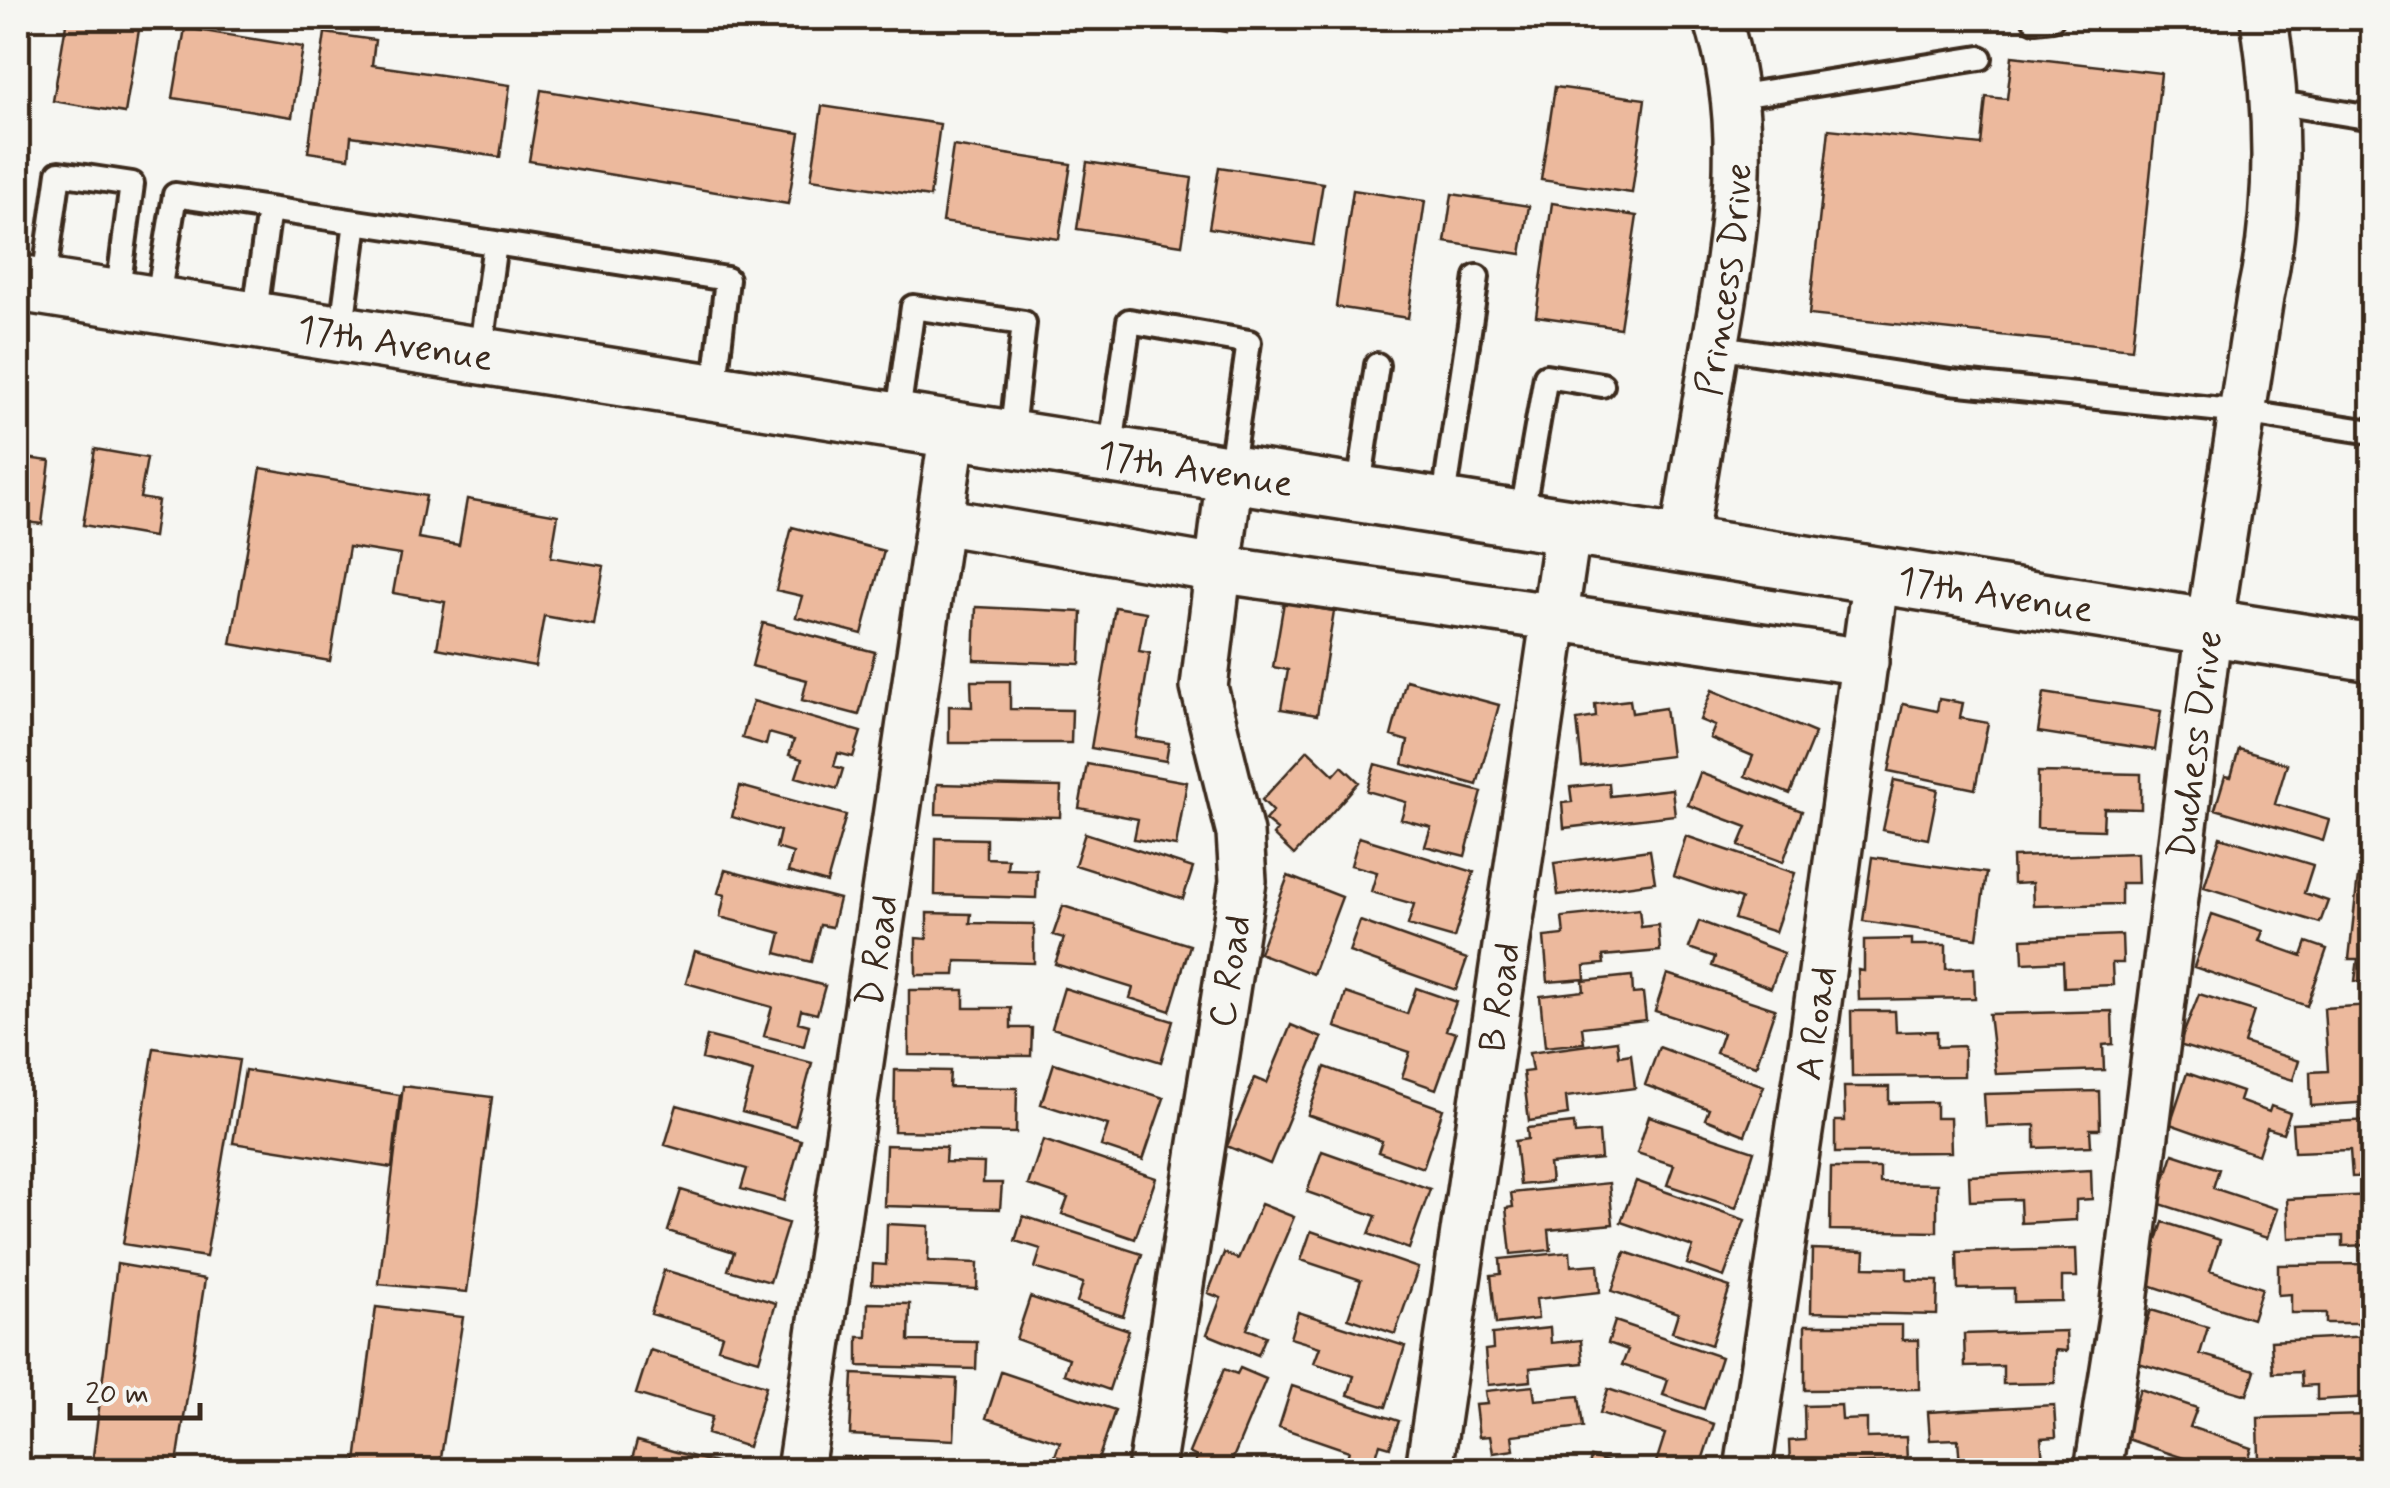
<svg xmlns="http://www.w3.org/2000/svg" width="2390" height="1488" viewBox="0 0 2390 1488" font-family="Mynerve,sans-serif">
<rect width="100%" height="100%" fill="#f6f6f2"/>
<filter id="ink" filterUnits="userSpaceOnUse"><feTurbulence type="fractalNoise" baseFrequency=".01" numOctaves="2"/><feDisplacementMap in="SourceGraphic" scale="20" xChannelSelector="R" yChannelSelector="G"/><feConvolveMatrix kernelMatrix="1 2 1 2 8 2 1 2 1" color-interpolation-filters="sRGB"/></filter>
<g filter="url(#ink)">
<!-- building -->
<path fill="#ecb99d" stroke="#3b2a1e" stroke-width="2.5" d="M67,18H141L125,113L53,101Z
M1147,18H1229L1226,32Z
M185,28L303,47L292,117L173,98Z
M325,33L375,40L372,65L510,85L500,157L351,136L349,158L308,152Z
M18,46L28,48L18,112Z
M2012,56L2161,73L2132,349L1809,315L1829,129L1981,145L1986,97L2007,99Z
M1555,87L1645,99L1632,193L1541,180Z
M541,90L800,133L788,204L529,161Z
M822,106L940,124L930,197L811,179Z
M953,146L1071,164L1059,239L942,222Z
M1087,162L1192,178L1182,245L1077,229Z
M1219,167L1323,183L1313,245L1209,228Z
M1353,190L1425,201L1408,318L1336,307Z
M1452,194L1529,206L1521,254L1445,242Z
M1552,203L1637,216L1620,328L1536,316Z
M95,449L147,458L140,498L158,501L153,537L83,525Z
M18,457L50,461L42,524L18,521Z
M261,468L426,496L418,538L459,545L467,499L558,515L551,557L604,566L594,625L544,616L535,666L437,648L445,602L393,593L400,555L349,547L330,661L231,644Z
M792,527L884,551L862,634L796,617L802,596L776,590Z
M1285,596L1304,599L1302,606L1334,611L1317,715L1281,709L1288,670L1273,667Z
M976,607L1082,612L1080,664L974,660Z
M1115,607L1146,612L1139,651L1150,653L1136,738L1169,743L1166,761L1091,748Z
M763,623L875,652L859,715L802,700L807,680L752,666Z
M1406,680L1499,705L1477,785L1403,764L1408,741L1391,736Z
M971,681H1010V709L1072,710L1071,743H949V706L972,707Z
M1712,690L1815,733L1790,794L1745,776L1753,756L1710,738L1715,726L1700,720Z
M2044,693L2161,711L2155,750L2038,732Z
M1939,699L1963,703L1960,718L1988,723L1975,789L1889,771L1903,704L1937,711Z
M1630,700L1632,713L1665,708L1671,756L1582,767L1577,720L1596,717L1595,704Z
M753,701L861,732L853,757L838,753L834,766L843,769L837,789L796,777L802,759L789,755L794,740L769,733L766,745L742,738Z
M2239,749L2287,764L2275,804L2329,820L2323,841L2215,809L2225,776L2231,777Z
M1308,750L1334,775L1342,766L1359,782L1294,855L1273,835L1277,830L1265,820L1273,811L1262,800Z
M1087,764L1187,782L1176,846L1134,839L1138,819L1079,808Z
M1375,764L1482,792L1465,856L1425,846L1431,827L1401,819L1406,802L1367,791Z
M2038,772L2141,774V809L2104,808L2103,830L2037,828Z
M1700,773L1802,811L1783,862L1739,846L1747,827L1688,805Z
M1894,780L1938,789L1928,839L1883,830Z
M1609,783L1610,796L1672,789L1675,815L1564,828L1562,803L1572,802L1570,787Z
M937,784L1061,787L1060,817L936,814Z
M740,786L846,815L827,883L788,872L793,853L776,848L780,831L732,817Z
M2369,814L2372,815V870L2361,868Z
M1085,833L1193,868L1183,899L1075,865Z
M1686,836L1795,873L1775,932L1734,919L1741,899L1673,876Z
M1359,837L1474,872L1454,938L1408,925L1414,904L1371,892L1377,872L1351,865Z
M2220,837L2313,865L2304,893L2328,901L2320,923L2204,887Z
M936,838L986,839V858L1008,859L1007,869L1037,870L1036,898L935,895Z
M1650,850L1655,882L1558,895L1554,863Z
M2137,853L2138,883H2121V904L2033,906L2032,883L2013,884L2012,857Z
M1872,857L1986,873L1977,938L1863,921Z
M725,870L839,899L832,927L820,925L811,962L776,953L781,933L720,917L725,895L718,893Z
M1288,876L1342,897L1313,974L1259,953Z
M2358,876L2372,878V983L2355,981L2358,959H2349Z
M1063,906L1190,945L1170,1011L1130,998L1133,988L1055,964L1064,938L1053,935Z
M1639,909L1641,927L1658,925L1660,951L1603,956L1604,964L1584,966L1585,979L1548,982L1544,937L1564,935L1562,917Z
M927,913L971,914L970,923L1034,924V963L956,961L955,975H916V938L927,939Z
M2212,914L2263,931L2259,941L2302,956L2307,942L2327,949L2307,1006L2194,967Z
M1360,921L1467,959L1456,990L1349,952Z
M1699,921L1784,953L1771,988L1712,966L1715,957L1689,948Z
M2122,935L2123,963H2112L2113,985L2064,987L2063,961L2023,963L2022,939Z
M1912,939V945H1946V969L1974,968L1975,998L1859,1000L1858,970L1864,971V940Z
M695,951L825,986L817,1014L801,1010L798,1022L809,1025L804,1046L764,1036L772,1007L686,983Z
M1667,974L1775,1009L1756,1066L1716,1053L1723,1033L1655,1011Z
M1632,976L1633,994L1643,993L1646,1020L1582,1027L1584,1043L1545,1047L1540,996L1584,991L1583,981Z
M1064,988L1173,1021L1161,1062L1052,1028Z
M1416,988L1456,1002L1446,1030L1456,1033L1436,1089L1402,1077L1410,1052L1335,1027L1346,993L1407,1014Z
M909,990H964V1008H1011V1028H1032L1031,1056L909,1055Z
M2199,994L2254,1011L2244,1043L2299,1061L2293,1080L2179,1045Z
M2372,1005V1102L2311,1106L2310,1072L2328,1071L2324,1008Z
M1851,1011H1895L1896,1032L1937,1031V1047L1964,1046V1076L1852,1077Z
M2112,1011L2113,1044L2103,1045L2104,1070L1996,1074L1989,1014Z
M1291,1025L1322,1038L1270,1164L1227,1146L1255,1078L1267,1083Z
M707,1036L812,1063L795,1126L742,1112L753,1072L702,1059Z
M1617,1041L1619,1056L1631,1054L1635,1088L1566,1097L1568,1115L1529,1121L1523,1072L1532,1071L1529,1053Z
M1659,1047L1764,1086L1745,1135L1705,1119L1709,1109L1645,1085Z
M154,1048L239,1060L206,1257L123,1244Z
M1054,1063L1164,1098L1143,1160L1101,1146L1108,1125L1041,1104Z
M1325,1067L1443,1109L1423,1168L1378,1152L1382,1141L1308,1115Z
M245,1070L400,1095L392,1168L233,1143Z
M895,1070L950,1071L949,1087L1017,1088L1016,1133L894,1131Z
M2187,1073L2242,1092L2239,1101L2269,1112L2271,1106L2290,1113L2283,1133L2267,1128L2258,1155L2170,1124Z
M403,1086L492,1097L467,1292L379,1284Z
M1844,1087H1889V1103L1936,1102V1118H1950L1951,1152L1835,1153V1121H1845Z
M2099,1091L2100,1129H2090L2091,1146L2035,1148V1125L1986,1127L1984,1094Z
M677,1105L801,1140L784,1201L741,1189L747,1169L665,1145Z
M1649,1116L1754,1151L1736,1208L1667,1185L1674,1165L1637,1153Z
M2372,1120V1176L2352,1177L2350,1150L2294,1152L2292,1124Z
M1574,1123L1575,1134L1599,1132L1601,1159L1549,1164L1551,1182L1520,1185L1515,1141L1528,1139L1527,1128Z
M1043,1140L1156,1178L1135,1239L1062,1214L1068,1198L1028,1185Z
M886,1145L946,1147L945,1162L984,1163L983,1183H1002L1000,1209L884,1206Z
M1322,1151L1430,1189L1409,1249L1369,1234L1376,1216L1307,1192Z
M2173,1154L2219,1169L2213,1188L2277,1209L2267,1238L2157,1203Z
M1831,1168H1880V1183L1937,1184V1232L1830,1230Z
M2091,1170L2092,1199L2076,1200V1220L2021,1223L2020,1199L1970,1201L1969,1176Z
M1636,1181L1745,1220L1724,1277L1687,1264L1693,1247L1621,1222Z
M1609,1183L1613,1224L1549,1230L1551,1250L1511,1254L1506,1208L1513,1207L1511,1193Z
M681,1190L788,1223L770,1282L728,1270L734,1252L668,1231Z
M2372,1195V1245L2343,1246V1236L2289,1238L2287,1199Z
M1261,1204L1294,1217L1247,1329L1266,1336L1258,1355L1207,1334L1221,1298L1208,1293L1224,1253L1238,1259Z
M1023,1216L1142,1254L1123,1316L1077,1302L1083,1283L1035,1268L1041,1249L1015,1241Z
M2163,1222L2220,1240L2210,1271L2262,1288L2252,1319L2143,1283Z
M887,1224L929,1226L928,1261L978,1263L977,1289L872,1284L873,1264L886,1265Z
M1311,1231L1418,1268L1395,1334L1348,1318L1361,1280L1301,1260Z
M1812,1249L1865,1251L1864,1267L1907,1268V1280L1938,1281L1937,1315L1811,1312Z
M2076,1249L2077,1277H2062V1301L2014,1302V1288L1958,1289L1957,1252Z
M1570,1252L1571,1266L1598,1264L1600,1292L1536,1299L1538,1319L1496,1324L1491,1275L1501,1274L1500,1259Z
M1625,1252L1730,1287L1711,1345L1672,1332L1678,1313L1612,1291Z
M117,1264L205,1279L176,1470H122L92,1464Z
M2372,1264V1323H2326V1313H2291V1294L2278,1295V1265Z
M664,1270L776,1303L759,1360L718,1348L722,1335L651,1314Z
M1030,1297L1129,1330L1109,1390L1064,1374L1069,1358L1016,1339Z
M868,1303L910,1304L909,1341L977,1342L976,1369L858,1366V1337H867Z
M376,1307L463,1317L439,1470H355Z
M2151,1310L2208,1327L2200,1354L2255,1370L2247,1395L2135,1362Z
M1298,1312L1405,1346L1386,1407L1348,1395L1354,1376L1314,1363L1320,1347L1290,1338Z
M1615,1321L1721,1357L1704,1409L1663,1395L1668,1380L1622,1365L1628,1350L1608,1343Z
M1805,1325H1902V1340H1918L1919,1389L1805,1390Z
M1550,1328L1551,1343L1581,1340L1583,1363L1530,1368L1531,1381L1488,1385L1485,1350L1493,1349L1492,1334Z
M2066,1331L2067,1351L2055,1350V1383L2003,1384V1366L1965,1367L1964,1334Z
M2372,1336V1397L2317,1400V1385L2302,1386L2301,1372L2273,1373L2271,1341Z
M650,1350L766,1386L748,1447L707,1434L712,1417L636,1394Z
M1240,1368L1266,1379L1228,1470H1192L1197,1457L1189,1453L1224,1369L1237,1374Z
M1001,1372L1115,1410L1095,1469L1055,1456L1060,1442L986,1418Z
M853,1374L957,1379L954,1440L850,1435Z
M1292,1386L1399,1421L1390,1447L1380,1444L1374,1462L1385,1466L1384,1470H1343L1349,1451L1279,1427Z
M1533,1386L1535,1400L1579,1396L1583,1427L1512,1435L1514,1450L1493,1453L1490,1436L1479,1437L1475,1405L1487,1404L1485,1391Z
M1608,1389L1714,1424L1699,1470L1654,1469L1665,1434L1600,1413Z
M2140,1389L2197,1408L2190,1427L2252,1448L2245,1470H2219L2124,1438Z
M1841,1405L1842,1420L1867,1419V1438L1906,1437L1907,1462L1790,1465L1789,1441L1805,1440L1804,1406Z
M2054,1405L2056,1437L2041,1438L2043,1461L1960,1466L1958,1439L1930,1440L1928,1412Z
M2366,1415L2367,1465L2312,1466L2311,1459L2259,1460L2258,1418Z
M637,1441L741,1470H629Z
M842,1457L891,1458V1470H841Z
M1004,1457L1046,1470H1000Z
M1591,1457L1637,1470H1588Z
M1272,1461L1302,1470H1268Z
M1509,1461L1511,1470H1469L1468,1466Z"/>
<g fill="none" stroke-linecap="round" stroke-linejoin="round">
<defs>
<path id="lane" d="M2035,20L2052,18
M1734,97L1980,58
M2274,102L2372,118
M43,287L59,173L132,184L117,298
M157,304L175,195L356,222
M254,320L269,209
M341,333L356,222L495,243
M1715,346L1951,382L2242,412L2372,432
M480,355L495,243L727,279L714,392
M897,421L913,307L1024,323L1011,439
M1110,454L1129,321L1249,342L1230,473
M1358,494L1377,365
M1443,506L1477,277
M1521,519L1546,376L1602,385"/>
<g id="street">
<path d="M941,521L1217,569L1865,662"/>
<path id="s1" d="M1683,544C1693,477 1705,409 1716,341C1735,233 1752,125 1717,18"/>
<path id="s2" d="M800,1470L953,430"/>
<path id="s3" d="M1151,1470L1243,881L1240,833L1204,687L1230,473"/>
<path id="s4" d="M1429,1470L1568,526"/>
<path id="s5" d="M1748,1470L1813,1039L1876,575"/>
<path id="s6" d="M2098,1470L2122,1318L2209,627L2260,297C2281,205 2278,110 2264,18"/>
</g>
<g id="secondary">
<path id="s7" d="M18,283L2372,653"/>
</g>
</defs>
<!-- lane casing -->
<use href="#lane" stroke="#3b2a1e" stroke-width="30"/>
<!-- street casing -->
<use href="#street" stroke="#3b2a1e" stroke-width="52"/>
<!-- secondary casing -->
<use href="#secondary" stroke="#3b2a1e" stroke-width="62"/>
<!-- lane -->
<use href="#lane" stroke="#f6f6f2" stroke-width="22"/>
<!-- street -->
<use href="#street" stroke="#f6f6f2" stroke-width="45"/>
<!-- secondary -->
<use href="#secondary" stroke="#f6f6f2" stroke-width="55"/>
</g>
</g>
<g text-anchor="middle" stroke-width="8" stroke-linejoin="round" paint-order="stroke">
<!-- street labels -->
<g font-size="38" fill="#3b2a1e" stroke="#f6f6f2">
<text dy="13" stroke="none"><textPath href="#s1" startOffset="268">Princess Drive</textPath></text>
<text dy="13" stroke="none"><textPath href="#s7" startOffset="382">17th Avenue</textPath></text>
<text dy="13" stroke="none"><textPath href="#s7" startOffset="1192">17th Avenue</textPath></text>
<text dy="13" stroke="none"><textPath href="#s7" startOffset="2002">17th Avenue</textPath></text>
<text dy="13" stroke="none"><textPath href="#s6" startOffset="732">Duchess Drive</textPath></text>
<text dy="13" stroke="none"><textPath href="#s2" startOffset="525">D Road</textPath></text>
<text dy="13" stroke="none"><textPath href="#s3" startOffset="505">C Road</textPath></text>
<text dy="13" stroke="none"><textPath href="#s4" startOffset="478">B Road</textPath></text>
<text dy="13" stroke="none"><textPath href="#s5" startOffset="452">A Road</textPath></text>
</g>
</g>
<!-- margin -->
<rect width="2390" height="1488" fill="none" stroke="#f6f6f2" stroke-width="60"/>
<rect x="30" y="30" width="2330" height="1428" fill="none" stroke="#3b2a1e" stroke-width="4" filter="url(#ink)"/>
<!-- scale -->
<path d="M70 1403v15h130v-15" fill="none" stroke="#3b2a1e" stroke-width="5"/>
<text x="85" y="1403" font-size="30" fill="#3b2a1e" stroke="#f6f6f2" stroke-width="8" paint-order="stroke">20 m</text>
</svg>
